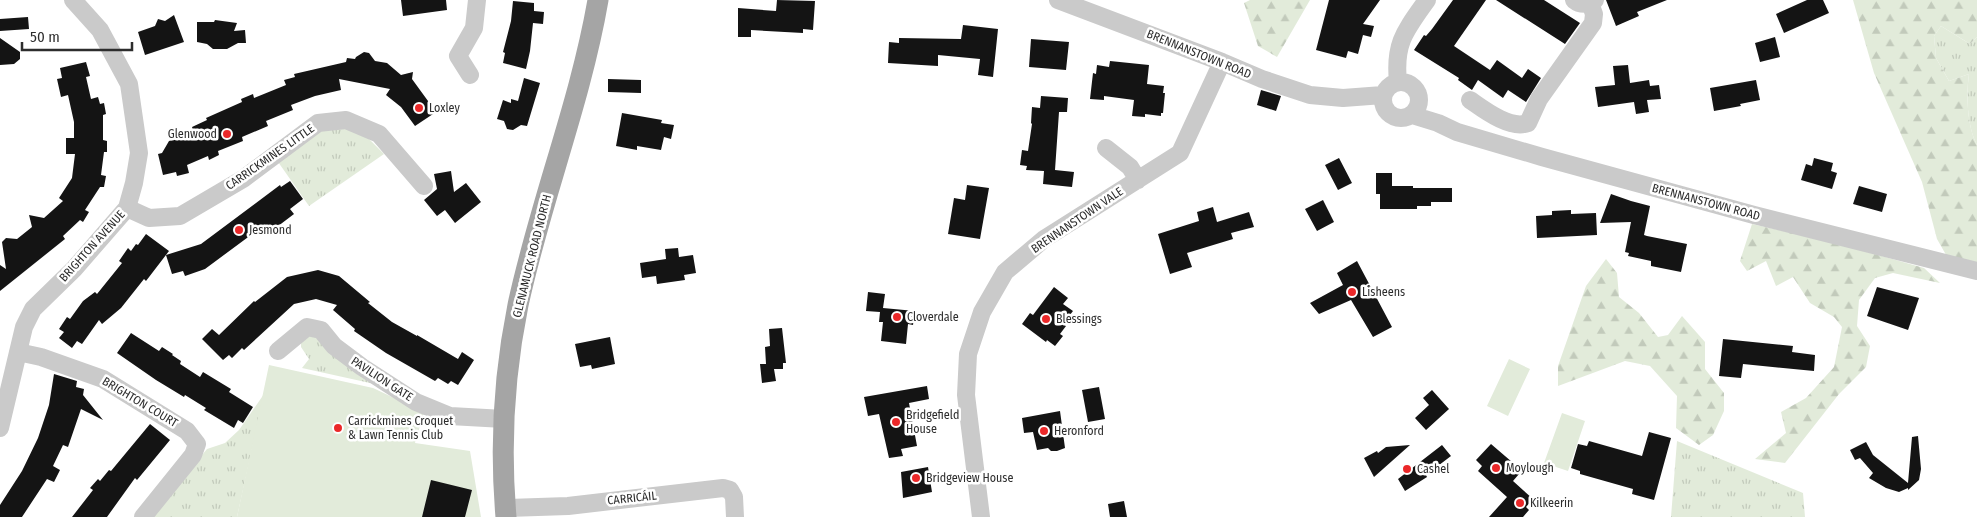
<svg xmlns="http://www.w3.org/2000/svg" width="1977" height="517" viewBox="0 0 1977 517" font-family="'Fira Sans Condensed',sans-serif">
<defs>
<pattern id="grass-tufts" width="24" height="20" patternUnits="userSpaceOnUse" patternTransform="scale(1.25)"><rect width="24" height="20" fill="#e2ebda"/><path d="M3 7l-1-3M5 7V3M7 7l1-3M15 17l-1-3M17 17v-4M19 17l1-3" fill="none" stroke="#c2cabb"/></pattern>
<pattern id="forest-firs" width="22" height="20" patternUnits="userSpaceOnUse" patternTransform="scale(1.25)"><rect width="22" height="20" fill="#e2ebda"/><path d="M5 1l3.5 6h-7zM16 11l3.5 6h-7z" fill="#c2cabb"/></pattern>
</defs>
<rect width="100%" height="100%" fill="#fff"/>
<!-- grass -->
<path fill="url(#grass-tufts)" d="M1941,26L1970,44L1977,37V145C1967,127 1966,95 1969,74L1949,81L1936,58L1934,36Z
M342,125L368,138L384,154L309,206L276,159L315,131Z
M311,333L379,385L302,368L309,359L301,347V342Z
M264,394L237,517H150L207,449L225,443L239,430Z
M1677,441L1803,493L1805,517H1671Z"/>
<!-- forest -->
<path fill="url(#forest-firs)" d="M1250,0H1310L1277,57L1258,46L1244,3Z
M1853,0H1977V37L1970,44L1941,26L1934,36L1936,58L1949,81L1969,74C1966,94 1967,127 1977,145V266L1949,260L1937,239L1922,182L1874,73Z
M1752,224L1829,241L1924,268L1940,283L1893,273L1875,278L1859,300L1857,326L1870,346L1866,367L1839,394L1785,463L1755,459L1786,433L1781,412L1806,398L1834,367L1842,327L1834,317L1810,303L1793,277L1776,286L1766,261L1747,271L1740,261Z
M1606,259L1617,273L1619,297L1639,313L1658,337L1668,335L1682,316L1705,342V369L1724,393V411L1713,435L1699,445L1676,428L1677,396L1650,366L1625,361L1558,386V366L1586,286Z"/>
<!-- pitch -->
<path fill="#e2ebda" d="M1509,359L1530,369L1508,416L1487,406Z
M269,365L373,388L424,412L415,443L470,451L481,517H237Z
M1562,413L1585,421L1568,471L1544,463Z"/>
<!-- building -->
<path fill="#141414" d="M401,0H446L447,10L403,16Z
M777,0L815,1L813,30L803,29V33L751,30V37H738V8L776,11Z
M1329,0H1380L1363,24L1374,26L1371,37L1363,35L1358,54L1348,51L1346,58L1316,50Z
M1453,0H1486L1454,46L1490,70L1497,60L1522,78L1528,69L1541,78L1526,102L1508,90L1503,98L1478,80L1472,90L1458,80L1459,78L1414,50L1424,35L1426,36L1432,29Z
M1496,0H1544L1580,23L1565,44Z
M1606,0H1667L1637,12L1639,16L1616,26Z
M1807,0H1823L1829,13L1784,33L1776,14Z
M513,1L534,3V11L544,12L543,24L533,23L530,51L526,69L503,63L505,53L503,52L511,21Z
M174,15L184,42L145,55L138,32L155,26L158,19L165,21Z
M28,17L29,29L0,31V19Z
M215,20L237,23L234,31L245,30L246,43H238L227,49H213L207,44L197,42V22H214Z
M963,25L998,29L993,77L978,75L980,59L938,55V66L888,63L889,42L899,43V38L961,39Z
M1775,37L1780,57L1760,62L1755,43Z
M0,38L20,52V59L14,64L0,65Z
M1031,39L1069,42L1066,70L1029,67Z
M364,52L369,53L375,61L387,63L401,75L413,72L412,79L436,112L415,126L401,107L386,95L390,89L339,79L341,90L315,96L291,105L293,110L266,121L268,126L242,137L243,141L218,151L219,155L209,160L208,156L187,165L189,173L177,176L176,172L163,175L158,154L162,153L169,141L184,137L183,134L193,130L192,127L207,120L206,118L242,102L241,99L253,94L254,98L286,85L284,80L295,77L294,74L346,62L347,58L355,59L356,57Z
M1110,61L1149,65L1147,84L1164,86L1163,93H1165L1163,113H1161V116L1145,114V117L1132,116L1134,100L1104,96V100L1090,99L1093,73L1096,74L1097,65L1109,67Z
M86,62L90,76L86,77L91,99L98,97L100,104L104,103L106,114L103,115V140L107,141V152H104L101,175L106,176L104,187H100L85,210L89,212L83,222L80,220L63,236L65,239L0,291V265L6,269L2,242L6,238L17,239L32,227L29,215L44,218L63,201L59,198L72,178L75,154H66V138H74V122L68,95L61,97L57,79L62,78L60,68Z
M1628,65L1630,83L1649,80L1650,86L1659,85L1661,99L1647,100L1649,112L1636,114L1634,102L1598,107L1595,87L1615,85L1613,66Z
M524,78L540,83L527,126L521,125L513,130L507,129L504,121L497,119L503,100L511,103V99L518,101Z
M608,79L641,80V93L608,92Z
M1756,80L1760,100L1740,104L1741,106L1714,111L1710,88Z
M1261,90L1281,96L1276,111L1257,105Z
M1041,96L1068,98L1067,112H1059L1055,170L1074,172L1072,187L1043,184L1044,171L1026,170L1027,166L1020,165L1022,150L1028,151L1032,124L1031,123L1032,107L1040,108Z
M622,113L662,120L661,123L674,125L671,139L664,137L661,150L637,146V150L616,146Z
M1339,158L1352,183L1338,190L1325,165Z
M1814,158L1833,163L1831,171L1837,173L1832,189L1801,180L1806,164L1812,166Z
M451,171L454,192L466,183L481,202L455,223L445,210L437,216L424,200L437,189L434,174Z
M1376,173H1392V186H1413V188H1452V202H1431V206H1417V209H1380V194H1376Z
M290,181L303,199L290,209L294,214L265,236L260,229H259L205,269L185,276L183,271L172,274L166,255L201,244L280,185L281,187Z
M967,185L989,188L980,239L948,234L954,198L965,200Z
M1859,186L1887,194L1882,212L1853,204Z
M1611,194L1631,201L1650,206L1644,235L1647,236L1687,244L1681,272L1651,266V261L1628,256L1629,253L1625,252L1631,222L1600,223Z
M1323,200L1334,222L1317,231L1305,209Z
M1213,207L1217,222L1249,212L1254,227L1231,233L1233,239L1187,253L1192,267L1170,274L1158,234L1199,221L1197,212Z
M1571,210V214L1596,213L1597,235L1537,238L1536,216L1552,215V211Z
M146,234L169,251L146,281L144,279L121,308L102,324L99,320L82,344L77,341L72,348L59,338L64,332L59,329L67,317L70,319L83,301L95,292L97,294L122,263L119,261L128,248L131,251L136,244L138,245Z
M678,248L679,257L693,255L696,273L684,275L685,280L657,284L656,276L642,278L640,263L666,259L665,249Z
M1357,261L1392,327L1373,337L1351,300L1319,314L1310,303L1343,285L1337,273Z
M318,270L339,276L370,302L368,303L392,322L417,336V335L458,359L462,352L474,360L458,385L451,381L448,384L438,378L435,381L386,353L354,331L355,329L333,310L337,305L316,299L294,304L244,350L242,348L232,358L229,355L223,360L202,339L212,329L219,335L254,301L255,302L287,277Z
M1054,287L1068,298L1063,304L1073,311L1063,324L1066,326L1060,334L1063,336L1055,346L1047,340L1046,342L1022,324L1030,313L1033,315Z
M1877,287L1919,298L1908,330L1867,316Z
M868,292L885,294L883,308L915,311L913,325L908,324L906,344L881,341L883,322H879L880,312L866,311Z
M782,328L786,363H783V369H774L776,381L762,383L760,364H766L765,347L770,346L769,329Z
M131,333L159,351L162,347L173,354L172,355L181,361L180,364L200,377L203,372L231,389L229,392L253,407L243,423L238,420L234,428L204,410L206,408L185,395L184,397L156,380L117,353Z
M610,337L615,364L592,369L591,365L580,367L575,344Z
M1723,339L1793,346L1792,352L1815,355L1814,371L1743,364L1741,378L1719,376Z
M54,374L77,381L76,387L84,389L83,395L103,420L81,409L68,447L63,445L53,466L60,470L54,482L47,479L22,517H0V505L22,471L38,438L49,405Z
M927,386L929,399L909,403L917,446L901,449L903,456L889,458L879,414L868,416L864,397Z
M1099,387L1105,419L1088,422L1082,390Z
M1432,390L1449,409L1426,430L1415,418L1429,405L1423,398Z
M1060,411L1065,448L1057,451H1051L1048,448L1037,450L1033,432L1024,433L1022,418Z
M150,424L170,440L137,480L135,478L107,517H72L93,490L90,488L98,479L100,481L109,470L111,471Z
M1649,432L1671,438L1654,500L1632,494L1633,489L1580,474V471L1571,468L1578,444L1587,446L1589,441L1642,456Z
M1918,436L1921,469L1919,480L1908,490V488L1899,492L1886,488L1869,478L1873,473L1860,458L1855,460L1850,450L1866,442L1873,455L1908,483L1912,437Z
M1491,444L1512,462L1509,465L1519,474L1513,481L1533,499L1526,507L1529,510L1523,517H1489L1507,497L1478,471L1482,466L1476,460Z
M1410,445L1374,477L1364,458L1377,451L1378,453L1386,447Z
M1442,445L1451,456L1426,475L1427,477L1405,491L1398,479Z
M928,467L932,492L903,498L901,472Z
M431,480L472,490L465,517H422Z
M1124,501L1127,517H1110L1108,504Z"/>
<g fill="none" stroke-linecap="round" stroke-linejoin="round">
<!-- minor -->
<path stroke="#cacaca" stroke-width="18" d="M1058,0L1222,62L1262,79L1310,95L1343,98L1383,95
M1574,0C1580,5 1589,5 1595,0
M470,75L458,56L474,28L477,0
M1383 100a18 18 0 1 1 36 0a18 18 0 1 1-36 0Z
M1398,82C1394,43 1405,31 1427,0
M1470,100C1483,109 1510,130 1528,123L1539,99L1593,23L1594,14L1590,3
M1412,115L1438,123L1457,132L1542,157L1754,215L1977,271
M1106,148L1130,167L1138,180
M127,208L149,218L180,216L243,179L318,123L346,120L379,134L424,186
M278,351L307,327L321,330L334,346L362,367L416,402L450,416L504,419
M18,352L41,357L103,379L187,431L197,444L193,455L143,517
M0,428L24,327L33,309L74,269L127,208L134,183L139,153L129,84L100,30L73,0
M506,508L568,506L723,488L730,490L734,497L735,517
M981,517L966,395L968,354L982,312L1005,272L1044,239L1180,153L1222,62"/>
<!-- major -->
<path stroke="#a5a5a5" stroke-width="21" d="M506,517C500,447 504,374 518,305C540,202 580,104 598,0"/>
</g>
<!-- markers -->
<g fill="#eb2829" stroke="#fff" stroke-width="2">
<circle cx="419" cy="108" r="5"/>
<circle cx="227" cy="134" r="5"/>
<circle cx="239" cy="230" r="5"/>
<circle cx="1352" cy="292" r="5"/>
<circle cx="897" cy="317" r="5"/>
<circle cx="1046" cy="319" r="5"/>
<circle cx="896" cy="422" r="5"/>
<circle cx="338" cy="428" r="5"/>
<circle cx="1044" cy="431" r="5"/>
<circle cx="1496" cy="468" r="5"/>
<circle cx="1407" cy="469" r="5"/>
<circle cx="916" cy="478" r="5"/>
<circle cx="1520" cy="503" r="5"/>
</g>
<g text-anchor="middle" stroke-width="5" stroke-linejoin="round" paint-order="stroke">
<!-- street labels -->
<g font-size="12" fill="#2d2d2d" stroke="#fff">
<text transform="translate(1199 54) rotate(22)" y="4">BRENNANSTOWN ROAD</text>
<text transform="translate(270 157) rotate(-35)" y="4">CARRICKMINES LITTLE</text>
<text transform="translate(1706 202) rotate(15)" y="4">BRENNANSTOWN ROAD</text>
<text transform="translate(1077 220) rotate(-34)" y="4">BRENNANSTOWN VALE</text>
<text transform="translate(92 246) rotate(-48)" y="4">BRIGHTON AVENUE</text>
<text transform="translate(532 256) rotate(-76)" y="4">GLENAMUCK ROAD NORTH</text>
<text transform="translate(382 379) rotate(33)" y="4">PAVILION GATE</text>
<text transform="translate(140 402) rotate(31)" y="4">BRIGHTON COURT</text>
<text transform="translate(632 498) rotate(-6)" y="4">CARRICÁIL</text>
</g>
<!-- poi labels -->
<g font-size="12" fill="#2d2d2d" stroke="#fff" text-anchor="start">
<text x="429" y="112">Loxley</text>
<text x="217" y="138" text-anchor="end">Glenwood</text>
<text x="249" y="234">Jesmond</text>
<text x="1362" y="296">Lisheens</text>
<text x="907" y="321">Cloverdale</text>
<text x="1056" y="323">Blessings</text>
<text x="906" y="419">Bridgefield<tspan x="906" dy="14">House</tspan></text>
<text x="348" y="425">Carrickmines Croquet<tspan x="348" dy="14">&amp; Lawn Tennis Club</tspan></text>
<text x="1054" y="435">Heronford</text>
<text x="1506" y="472">Moylough</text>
<text x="1417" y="473">Cashel</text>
<text x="926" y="482">Bridgeview House</text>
<text x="1530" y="507">Kilkeerin</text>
</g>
</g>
<!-- scale -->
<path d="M22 42v8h110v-8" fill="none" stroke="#2d2d2d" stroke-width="2.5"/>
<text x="30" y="42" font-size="15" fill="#2d2d2d" stroke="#ffffff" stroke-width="4" paint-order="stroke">50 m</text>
</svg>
